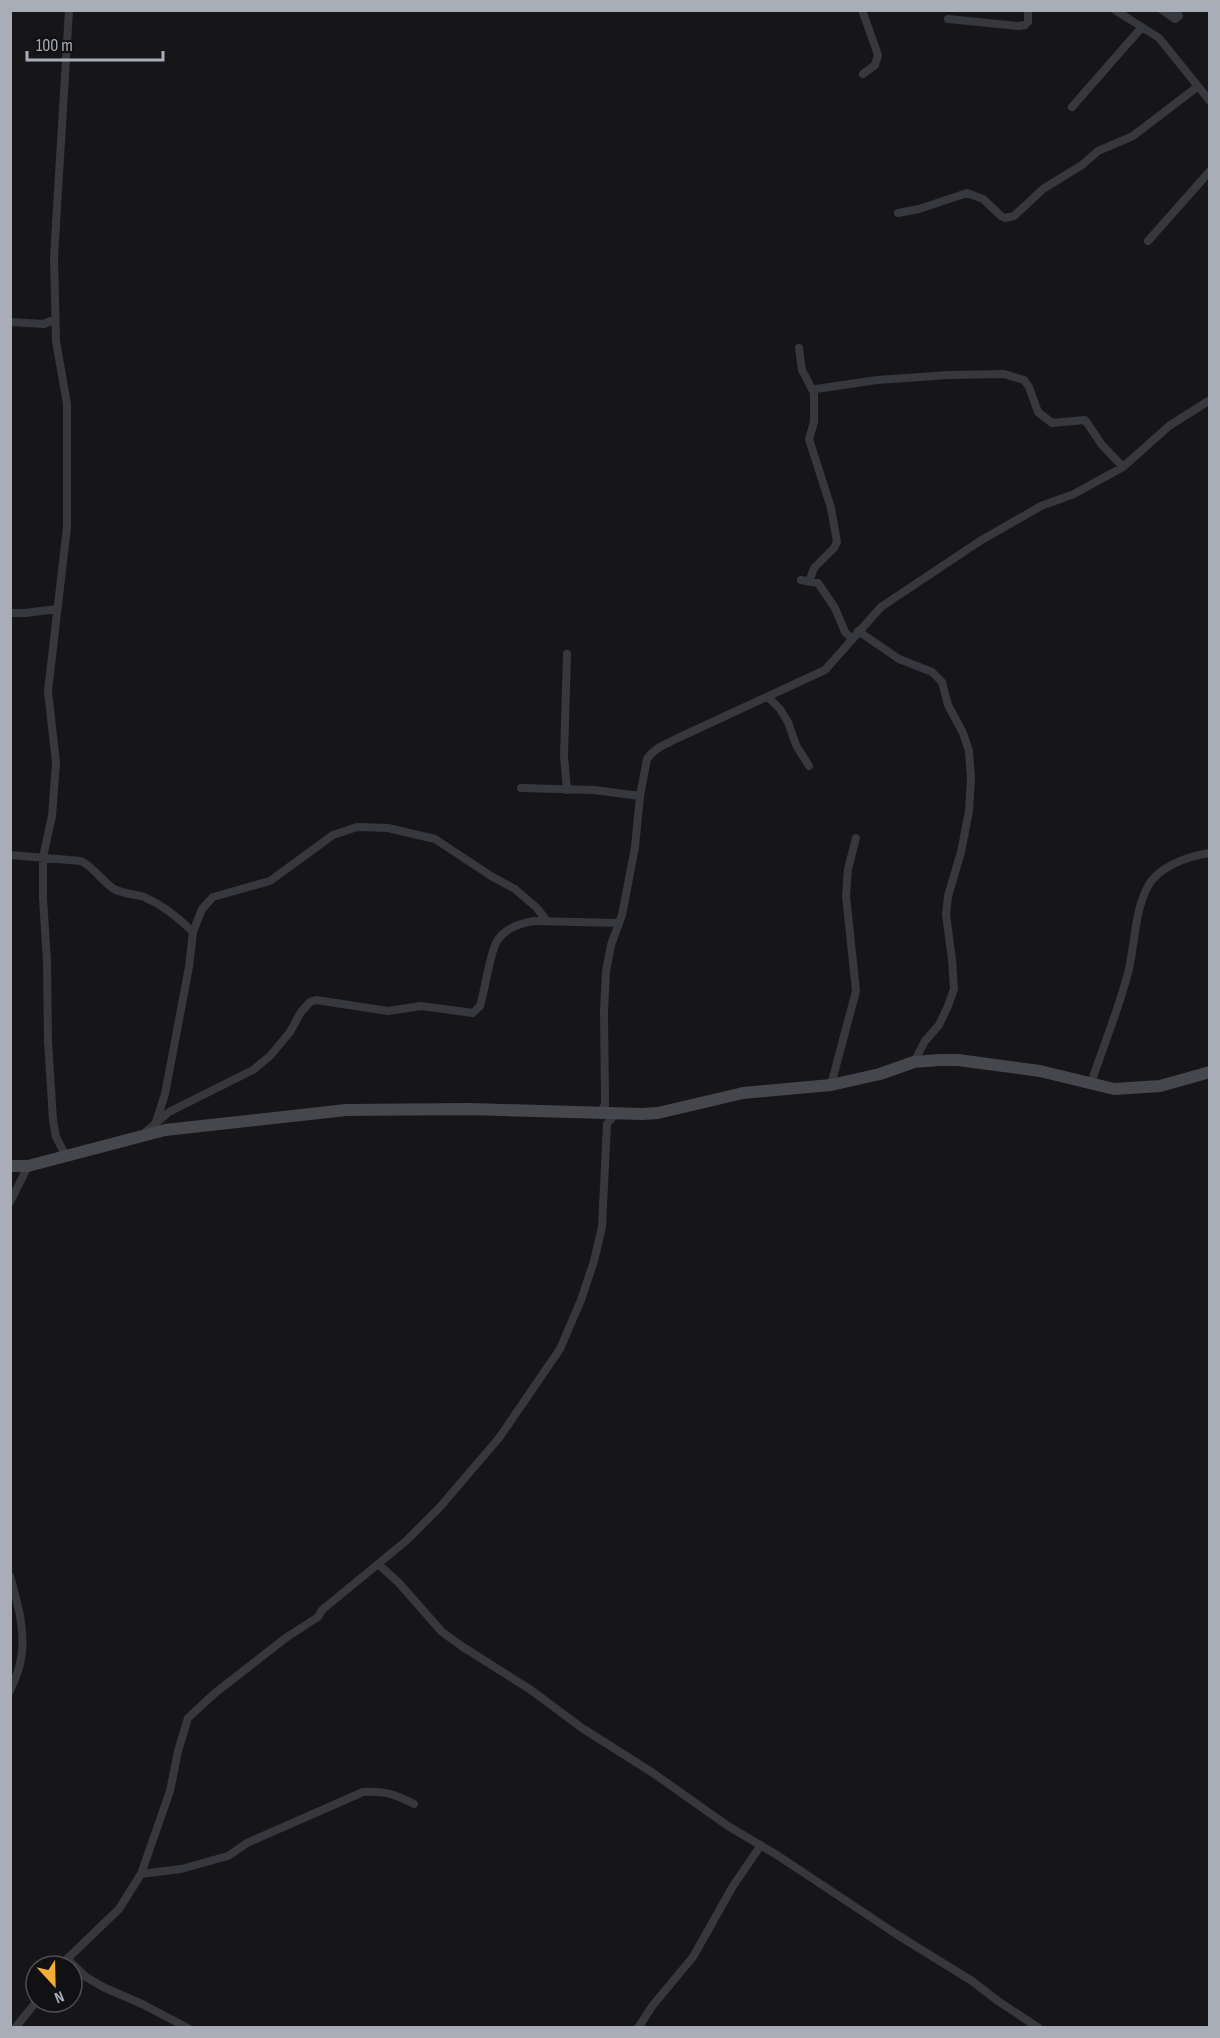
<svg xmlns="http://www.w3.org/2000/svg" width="1220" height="2038" viewBox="0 0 1220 2038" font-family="'Sofia Sans Condensed',sans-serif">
<rect width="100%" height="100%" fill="#161618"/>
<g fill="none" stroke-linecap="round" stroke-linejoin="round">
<!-- street -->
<path stroke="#37383d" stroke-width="8" d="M862,10L878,55L875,65L863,74
M1115,10L1159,38L1210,101
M1162,10L1175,19L1179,16L1176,10
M948,19L1019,26L1025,25L1028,22V10
M1072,107L1142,27
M898,213L919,209L967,193L983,199L1001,216L1005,218L1014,216L1043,189L1082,165L1098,151L1133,136L1197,87
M1148,241L1210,171
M10,322L44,324L55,319
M799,348L802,370L814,393
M801,580L818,583L835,608L845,632L851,638
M809,582L814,568L834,548L837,542L831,508L809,439L814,422V393L816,389L877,380L949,375L1004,374L1024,380L1029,387L1038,412L1052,423L1085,420L1102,445L1123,467
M10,613H25L57,609
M858,631L899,659L932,672L942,682L948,705L963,733L969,751L971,778L969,811L961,852L948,896L946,915L952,959L954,989L948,1006L939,1025L925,1041L914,1062
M768,697L780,709L788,722L796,745L809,766
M521,788L594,790L640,796
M567,790L564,756L567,654
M10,855L81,861C95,868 106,886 116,890C125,894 135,894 144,897C163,905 179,918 193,932
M1091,1083C1103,1047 1118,1011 1128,973C1135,946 1134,914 1147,888C1157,867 1188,856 1210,853
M831,1085L856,991L846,896L848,869L856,838
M602,1115L600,1112L605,1105V1099L604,1012L606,971L611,945L622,915L635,847L640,796L647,759C654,748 666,744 678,738L825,670L881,607L980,541L1041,506L1074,494L1123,467L1169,426L1210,400
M156,1122L165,1094L189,967L193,932L202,909L213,897L270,881L333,835L357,827L388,828L435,839L491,876L515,889L537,908L547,921
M142,1135L169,1112L253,1070L270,1056L290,1032L301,1012L310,1002L316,1000L388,1011L421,1006L473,1013L480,1006C485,990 490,952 497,941C505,928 521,923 534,921L619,923
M66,1156L56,1137L53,1120L48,1041L47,961L43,898V857L52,816L56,763L48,691L67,527V404L56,341L54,257L69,10
M10,1202L28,1166
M378,1564L399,1583L442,1632L463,1647L531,1690L582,1728L653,1773L728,1826L777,1855L896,1934L972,1981L998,2001L1039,2028
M10,1576C18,1604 27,1635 20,1664C18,1673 14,1682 10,1691
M141,1874L181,1869L228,1856L247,1843L363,1792C385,1791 395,1794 414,1804
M67,1959L86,1977L103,1987L142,2004L188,2028
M62,1966L67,1959L119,1909L141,1874L170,1791L178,1751L188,1718L215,1693L287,1637L318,1617L322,1610L406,1541L440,1507L499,1438L560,1349L581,1300L594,1261L602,1227L607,1124L616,1113
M15,2028L36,2002
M638,2028L653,2005L693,1957L733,1886L761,1845"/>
<!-- secondary -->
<path stroke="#45474d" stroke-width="12" d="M10,1166H28L165,1130L346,1110L469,1109L642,1114L658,1113L743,1093L831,1085L880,1074L914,1062L939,1060H958L1040,1071L1114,1089L1160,1086L1210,1072"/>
</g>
<!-- border -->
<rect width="1220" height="2038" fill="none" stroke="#a8adb8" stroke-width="24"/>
<!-- north arrow -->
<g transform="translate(54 1984) rotate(158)"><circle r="28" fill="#111113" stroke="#4d4f55" stroke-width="1.5"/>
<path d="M0-4.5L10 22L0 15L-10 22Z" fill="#f2b134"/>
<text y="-9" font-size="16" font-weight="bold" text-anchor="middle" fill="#a8adb8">N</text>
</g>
<!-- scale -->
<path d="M27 51v9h136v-9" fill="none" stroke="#a8adb8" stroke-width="3"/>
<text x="36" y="51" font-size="18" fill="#a8adb8" stroke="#111113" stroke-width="4.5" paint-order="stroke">100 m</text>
</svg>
